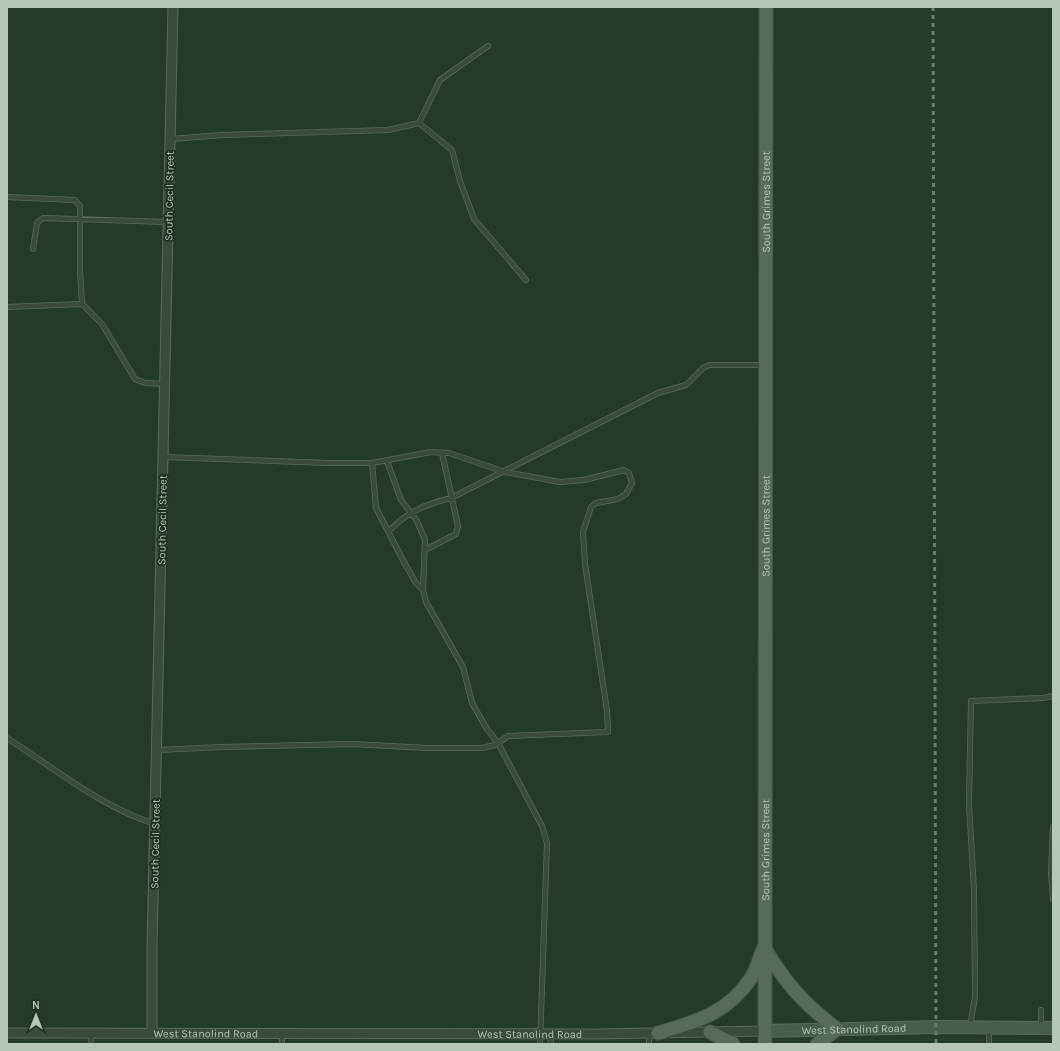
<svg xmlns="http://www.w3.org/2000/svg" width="1060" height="1051" viewBox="0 0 1060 1051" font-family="Karla,sans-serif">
<rect width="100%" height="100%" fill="#253b29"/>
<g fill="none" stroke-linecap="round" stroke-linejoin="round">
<defs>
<path id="lane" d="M419,123L452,150L460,181L474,219L526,280
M170,139L223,135L388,130L419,123L440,80L488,46
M7,197L75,200L80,206V270L82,304L102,324L135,379L145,383L165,384
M33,249L37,223L43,218L168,222
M7,307L82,304
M387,461L401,500L417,521L425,540L423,590L426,602L463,667L472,703L487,729L498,743L542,826L547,843L540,1044
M372,463L376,508L405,564L416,583L423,590
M389,531C407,512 426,504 451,498L658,393L686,385L703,368L709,365H765
M425,550L456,534L458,526L442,453
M7,738C54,768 101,807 155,824
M157,750L223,747L352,744L427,748H482L495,745L508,736L608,732L607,711L585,564L583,532L591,507L596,503L618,499L626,494L632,483L629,473L624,470L584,480L560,482L505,472L449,453L431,452L372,463H329L163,457
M1053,827L1051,873L1053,899
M970,1026L975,997L974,891L969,803L971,701L1043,698L1053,696
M989,1028V1044
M1041,1028V1010
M550,1034L551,1044
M91,1044L92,1033
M282,1044V1033
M649,1044V1033"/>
<g id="street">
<path d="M152,1032V947L173,7"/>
<path id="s1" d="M7,1033L597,1034L765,1031"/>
</g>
<g id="secondary">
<path id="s2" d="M765,1031L936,1027L1053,1028"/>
</g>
<g id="primary">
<path d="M764,947C786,984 803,1003 837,1029L817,1044"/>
<path d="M710,1032L733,1044"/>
<path d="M658,1033C696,1022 728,1013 751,978C756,971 759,960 762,952"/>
<path id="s3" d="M765,1044L766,7"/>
</g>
</defs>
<!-- lane casing -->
<use href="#lane" stroke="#596c5d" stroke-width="6"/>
<!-- street casing -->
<use href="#street" stroke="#596c5d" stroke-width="11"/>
<!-- secondary casing -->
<use href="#secondary" stroke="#596c5d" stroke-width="14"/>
<!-- primary casing -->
<use href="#primary" stroke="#455748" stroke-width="15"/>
<!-- lane -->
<use href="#lane" stroke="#394b3c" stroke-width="4.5"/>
<!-- street -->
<use href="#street" stroke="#394b3c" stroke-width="9"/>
<!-- secondary -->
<use href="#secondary" stroke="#475e4c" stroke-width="12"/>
<!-- primary -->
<use href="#primary" stroke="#576b5a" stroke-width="13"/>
<!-- rail -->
<path stroke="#677e6b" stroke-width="3" stroke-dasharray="4 4" stroke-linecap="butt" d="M933,7L936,1044"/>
</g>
<g text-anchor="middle" stroke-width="3.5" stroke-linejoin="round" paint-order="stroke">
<!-- street labels -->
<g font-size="11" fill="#b4c7b8" stroke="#1e3021">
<text transform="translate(169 196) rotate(-89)" y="4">South Cecil Street</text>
<text dy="4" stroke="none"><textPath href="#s3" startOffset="842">South Grimes Street</textPath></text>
<text transform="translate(162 520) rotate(-89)" y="4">South Cecil Street</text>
<text dy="4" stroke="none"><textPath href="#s3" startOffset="518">South Grimes Street</textPath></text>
<text transform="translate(155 844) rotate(-89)" y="4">South Cecil Street</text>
<text dy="4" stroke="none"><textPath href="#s3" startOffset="194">South Grimes Street</textPath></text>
<text dy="4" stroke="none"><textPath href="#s2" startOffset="89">West Stanolind Road</textPath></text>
<text dy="4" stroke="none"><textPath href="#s1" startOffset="199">West Stanolind Road</textPath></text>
<text dy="4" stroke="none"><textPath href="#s1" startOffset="523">West Stanolind Road</textPath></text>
</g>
</g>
<!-- border -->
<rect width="1060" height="1051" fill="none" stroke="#b4c7b8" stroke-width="16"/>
<!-- north arrow -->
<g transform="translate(36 1015)" stroke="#1e3021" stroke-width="3" paint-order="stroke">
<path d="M0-3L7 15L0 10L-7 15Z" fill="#b4c7b8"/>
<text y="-6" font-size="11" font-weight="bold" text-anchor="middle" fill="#b4c7b8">N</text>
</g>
</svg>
